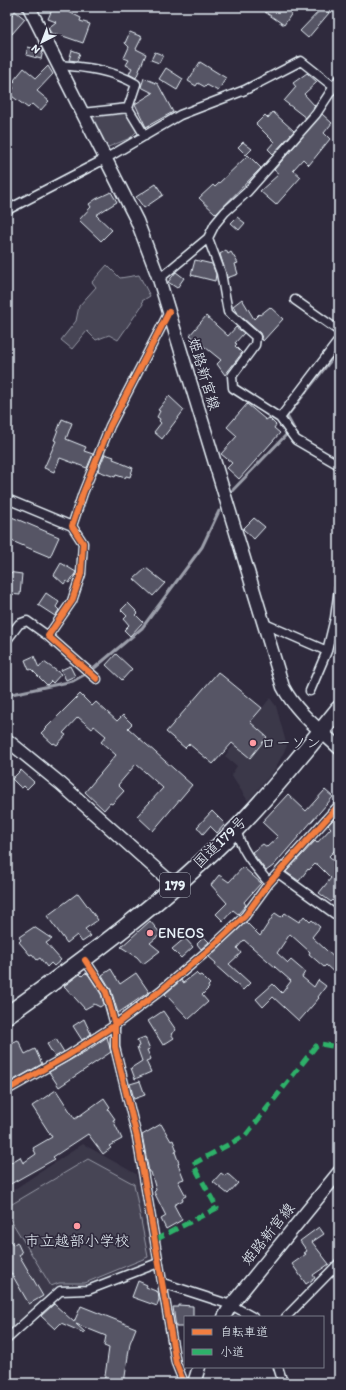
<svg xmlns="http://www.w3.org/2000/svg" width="346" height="1390" viewBox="0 0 346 1390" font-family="Itim,'Klee One',sans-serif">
<rect width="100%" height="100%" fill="#2f2a3d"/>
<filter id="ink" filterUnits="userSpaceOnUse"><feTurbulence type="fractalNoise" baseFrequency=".025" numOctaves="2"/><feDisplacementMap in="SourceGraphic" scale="8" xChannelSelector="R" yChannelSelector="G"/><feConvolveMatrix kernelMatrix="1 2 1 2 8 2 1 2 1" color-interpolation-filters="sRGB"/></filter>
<g filter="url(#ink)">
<!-- built -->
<path fill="#3b3749" d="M270,698L276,706L287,746L274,771L248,801L231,775L237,766L225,756Z
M83,1144L136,1174L155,1259L150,1264L89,1288L59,1287L12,1326L7,1319V1194Z"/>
<!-- green -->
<path fill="#464455" stroke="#979aa6" d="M126,112L138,130L130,138L106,148L90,114Z
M107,265L120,278L139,275L150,296L142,301L143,304L118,340L109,335L96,340L87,331L72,349L61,340L76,321L79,306L96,287L92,282Z
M88,1159L134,1184L148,1257L85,1283H59L51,1286L7,1214V1207Z"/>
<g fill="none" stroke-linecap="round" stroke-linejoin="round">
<!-- stream -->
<path stroke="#9c9fab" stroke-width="3" d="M292,430L294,429L287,416L339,350
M231,492L287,434
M7,695L73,681L91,671L142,628L202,547L219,511"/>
</g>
<!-- building -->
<path fill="#575565" stroke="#e8f1f8" d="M53,7L69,12L81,18L80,21L90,24L83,43L57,34L53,36L48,28L56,22L48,19Z
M269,7H296L284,25L265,12Z
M323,7L329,13L308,38L300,31Z
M15,11L25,19L12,34L7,30V13L11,16Z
M130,32L142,37L136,49L146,54L136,78L129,74L132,68L126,65L129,60L124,58L129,47L125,43Z
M28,47L43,51L41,59L26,55Z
M72,50L80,53L77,61L69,60Z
M155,52L163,55L159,63L151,60Z
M200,62L226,78L218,91L207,85L205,87L198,83L196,86L188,81Z
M48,66L53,74L37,91L49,101L40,111L32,104L28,108L9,94L14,88L11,85L15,81L14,80L24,68L36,78Z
M166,68L183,79L177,90L159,79Z
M307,73L317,82L304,94L315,106L306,118L284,101L296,87L293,83Z
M144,78L158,84L173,112L146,127L135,104L153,93L141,87Z
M273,112L294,131L273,154L268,149L274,142L256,124L265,115L268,118Z
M322,114L332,123L324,133L330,139L309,165L303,159L293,170L301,177L276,205L260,191L279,174L274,170Z
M243,142L252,149L246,155L238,147Z
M248,155L261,168L216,214L199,198L213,185L215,187Z
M156,184L163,195L144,208L136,197Z
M111,192L117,202L96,215L112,230L101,241L79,220L91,207L89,204L96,199Z
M237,217L245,223L239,230L231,223Z
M226,250L228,254L231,252L238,263L235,264L238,274L227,278L220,254Z
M195,260L212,264L216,274L215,281L191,275Z
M176,272L184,278L177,288L168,282Z
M242,299L254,319L259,314L260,315L270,307L283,319L263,341L260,333L236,312L233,306Z
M206,316L228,336L236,327L244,333L235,343L237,344L235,346L242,353L225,375L217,364L221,360L190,335Z
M169,396L184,410L162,439L154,432L161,423L159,421L160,419L157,417L160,411L158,410Z
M247,404L266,420L269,418L276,425L274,428L280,433L239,479L227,468L232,463L221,454L237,436L227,427Z
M62,419L72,423L66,439L86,447L84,451L93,454L87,468L60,458L54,472L44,468L56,441L54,440Z
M105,454L114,457L113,459L121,462V463L133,468L130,477L126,476L125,478L116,475L115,477L98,471Z
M7,515L59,537L50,557L7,539Z
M254,518L265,527L254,539L243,529Z
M61,563L76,572L69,583L66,581L64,584L54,575Z
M146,568L165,583L153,596L134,579Z
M7,572L22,574L20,595L9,594Z
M46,593L59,602L56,607L59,610L55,616L38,605Z
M128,603L138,613L136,615L143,622L130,636L124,630L129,625L124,619L127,616L121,610Z
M116,654L132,669L122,680L106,665Z
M34,656L39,668L44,662L61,674L53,683L51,681L47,685L31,669L29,670L25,660Z
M70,666L75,676L66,680L61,670Z
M218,672L262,708L250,722L267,737L250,758L232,743L213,764L189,744L185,748L166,732Z
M80,694L92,706L96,702L117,721L123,715L132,724L128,728L192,785L153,831L137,816L163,788L136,764L118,785L124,791L112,804L110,803L104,810L85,792L116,755L101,742L106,736L94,726L92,729L78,717L63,733L66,735L57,745L54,743L53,744L41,733Z
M21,770L34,782L27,789L24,786L22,788L19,786L12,779Z
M325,790L333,797L273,866L266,871L252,852L263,844L267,847L278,837L262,822L288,794L306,811Z
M212,811L225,824L217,833L210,826L203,834L197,827Z
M339,814V846L329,856L339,865V904L333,900L331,902L319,893L331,878L317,864H315L309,870L308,869L299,881L286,872L315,841L317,843L331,828L328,825Z
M243,867L261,883L244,902L246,905L238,914L233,910L223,921L216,914L227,903L211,885L219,875L229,882Z
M78,893L98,920L85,929L91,936L82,942L77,935L67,943L47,916Z
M275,913L281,917L285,913L299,922L304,916L310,922L312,920L320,927L312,937L339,962V977L326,965L324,967L309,954L310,952L290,934L277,953L288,963L291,960L305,972L302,977L314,987L318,980L326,986L318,997L319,998L299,1021L273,997L263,1007L256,999L273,984L282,993L291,981L244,940L237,948L241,953L229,964L250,983L243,990L215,965L216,963L209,957L246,922L260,936Z
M150,921L161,934L150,943L160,951L143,964L137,957L121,947Z
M34,927L52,939L46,943L61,960L54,966L51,963L47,967L40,958L37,960L32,954L30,955L19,942L21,940L19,937Z
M204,937L209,942L201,949L197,944Z
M185,938L193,947L181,958L172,949Z
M111,969L120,984L136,973L149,992L118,1013L111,990L102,975Z
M85,973L88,974L101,994L104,1004L100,1007L94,1004L85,1009L64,986L80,974L82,976Z
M196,973L199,976L201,975L210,984L208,986L209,988L202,995L208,1002L189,1019L165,994L181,980L183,983Z
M163,1011L176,1030L171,1034L174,1038L163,1045L148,1021Z
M84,1019L91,1034L82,1040L73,1026Z
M107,1037L111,1052L59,1087L49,1072L88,1050Z
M145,1037L150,1049L147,1050L151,1059L146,1061L151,1072L135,1079L131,1068L142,1061L137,1047L139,1046L137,1040Z
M56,1039L64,1052L55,1057L47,1044Z
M18,1040L25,1054L35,1049L42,1064L10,1082L7,1077V1045Z
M140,1081L145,1095L134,1099L130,1084Z
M56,1090L75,1119L104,1098L110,1107L108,1109L115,1119L113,1120L122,1139L109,1146L111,1148L103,1154L88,1134L53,1157L55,1159L7,1186V1165L20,1157L23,1163L36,1154L33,1148L52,1137L32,1106Z
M161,1124L171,1141L173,1140L177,1151L175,1152L179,1163L178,1164L184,1179L178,1181L186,1196L182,1198L183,1200L174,1205L182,1220L166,1229L161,1219L166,1216L154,1192L156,1190L151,1172H149L142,1135Z
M221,1173L225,1176L226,1174L229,1175L238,1183L228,1194L213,1182Z
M319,1227L324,1234L312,1242L329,1264L313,1275L315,1278L306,1284L292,1264L306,1254L304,1253L307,1251L300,1241Z
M7,1235L13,1245L17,1242L22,1253L19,1255L43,1296L29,1304L7,1266Z
M138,1281L147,1285L146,1287L158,1292L159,1299L157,1306L132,1297Z
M54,1304L74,1322L81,1306L136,1328L130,1343L124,1383H104L109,1348L104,1346L106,1336L76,1324L85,1332L84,1333L61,1323L55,1329L41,1316Z
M178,1305L193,1306V1317H185V1327H176L173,1307H178Z"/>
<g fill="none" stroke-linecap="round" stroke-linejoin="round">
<defs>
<path id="street" d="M58,65C86,67 112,70 136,84L128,108L145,136
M82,113L128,108
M7,210L105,159L180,115L245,90L301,61L334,87
M208,238L221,273L228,312L256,337L255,345L232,376L233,388L280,418L296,440L339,465
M159,279L208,238L215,224L225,212L247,192L316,114L339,79
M295,300L339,331
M280,418L339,340
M7,499L72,526
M265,624L327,651
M7,640L19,624L27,621L48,636
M97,679L48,636L72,601L81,574L83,543L72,526L83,493L110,426L169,312
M310,691L327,651L335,618L339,588
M236,829C241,851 255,866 269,883
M278,873L339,917
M85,960L106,992L115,1025V1047L137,1137L176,1363L184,1383
M7,1090L67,1056L115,1025L160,991L212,947L245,916L269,883L339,805
M163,1283L231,1305L253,1317
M286,1317L339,1263
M7,1339L60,1291L88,1290L158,1263
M278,1367L283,1383"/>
<path id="secondary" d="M29,7L137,221L159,279L283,687C296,712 319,729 339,748
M7,740L61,784L175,886
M224,1317L231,1305L339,1172
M194,1383L199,1367"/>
<path id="highway" d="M7,1015C87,958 167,899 237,828C273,791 307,749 339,709"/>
</defs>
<!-- street casing -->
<use href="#street" stroke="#e8f1f8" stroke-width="11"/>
<!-- secondary casing -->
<use href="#secondary" stroke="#e8f1f8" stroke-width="15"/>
<!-- highway casing -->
<use href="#highway" stroke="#e8f1f8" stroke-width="19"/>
<!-- street -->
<use href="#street" stroke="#2f2a3d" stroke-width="8"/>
<!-- secondary -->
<use href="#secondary" stroke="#2f2a3d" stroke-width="12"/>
<!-- highway -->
<use href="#highway" stroke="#2f2a3d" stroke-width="16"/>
<!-- quiet -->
<path stroke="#2db169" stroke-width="5" stroke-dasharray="10 5" stroke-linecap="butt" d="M155,1240L217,1208L193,1164L246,1135L316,1046L320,1044L338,1047L339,1045"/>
<defs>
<path id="cycleway" d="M97,679L48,636L72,601L81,574L83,543L72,526L83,493L110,426L169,312
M85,960L106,992L115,1025V1047L137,1137L176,1363L184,1383
M7,1090L67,1056L115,1025L160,991L212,947L245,916L269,883L339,805"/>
</defs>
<!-- cycleway casing -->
<use href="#cycleway" stroke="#2f2a3d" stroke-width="8"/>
<!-- cycleway -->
<use href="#cycleway" stroke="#f27e40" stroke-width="6"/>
</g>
</g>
<!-- markers -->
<g fill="#ff9aa2" stroke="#2f2a3d" stroke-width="1.5">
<circle cx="253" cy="743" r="4"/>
<circle cx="150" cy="933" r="4"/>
<circle cx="77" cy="1226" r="4"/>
</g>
<g text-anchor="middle" stroke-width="3.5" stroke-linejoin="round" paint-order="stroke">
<!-- shield labels -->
<rect fill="#2f2a3d" stroke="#b0b5c0" stroke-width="1" x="160" y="873" width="30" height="24" rx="3"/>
<g font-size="14" font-weight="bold" fill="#e8f1f8">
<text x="175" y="890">179</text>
</g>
<!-- street labels -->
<g font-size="15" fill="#e8f1f8" stroke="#2f2a3d">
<text transform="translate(204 374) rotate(73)" y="5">姫路新宮線</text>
<text transform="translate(220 842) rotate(-44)" y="5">国道179号</text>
<text transform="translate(268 1234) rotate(-51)" y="5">姫路新宮線</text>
</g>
<!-- poi labels -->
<g font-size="15" fill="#e8f1f8" stroke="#2f2a3d" text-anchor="start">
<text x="261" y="748">ローソン</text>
<text x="158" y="938">ENEOS</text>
<text x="77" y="1246" text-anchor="middle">市立越部小学校</text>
</g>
</g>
<!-- margin -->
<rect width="346" height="1390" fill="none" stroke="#2f2a3d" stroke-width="24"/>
<rect x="12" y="12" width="322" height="1366" fill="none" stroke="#e8f1f8" stroke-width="1.5" filter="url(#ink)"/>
<!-- legend -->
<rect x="184" y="1316" width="140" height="52" fill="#2f2a3d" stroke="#797a88"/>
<rect x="192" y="1329" width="20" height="6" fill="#f27e40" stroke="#797a88"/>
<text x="220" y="1336" font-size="12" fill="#e8f1f8">自転車道</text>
<rect x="192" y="1349" width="20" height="6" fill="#2db169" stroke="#797a88"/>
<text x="220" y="1356" font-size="12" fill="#e8f1f8">小道</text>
<!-- north arrow -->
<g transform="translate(42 42) rotate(222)" stroke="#2f2a3d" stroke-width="3" paint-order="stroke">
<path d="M0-3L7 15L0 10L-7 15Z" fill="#e8f1f8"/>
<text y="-6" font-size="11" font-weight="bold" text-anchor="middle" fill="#e8f1f8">N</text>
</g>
</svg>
